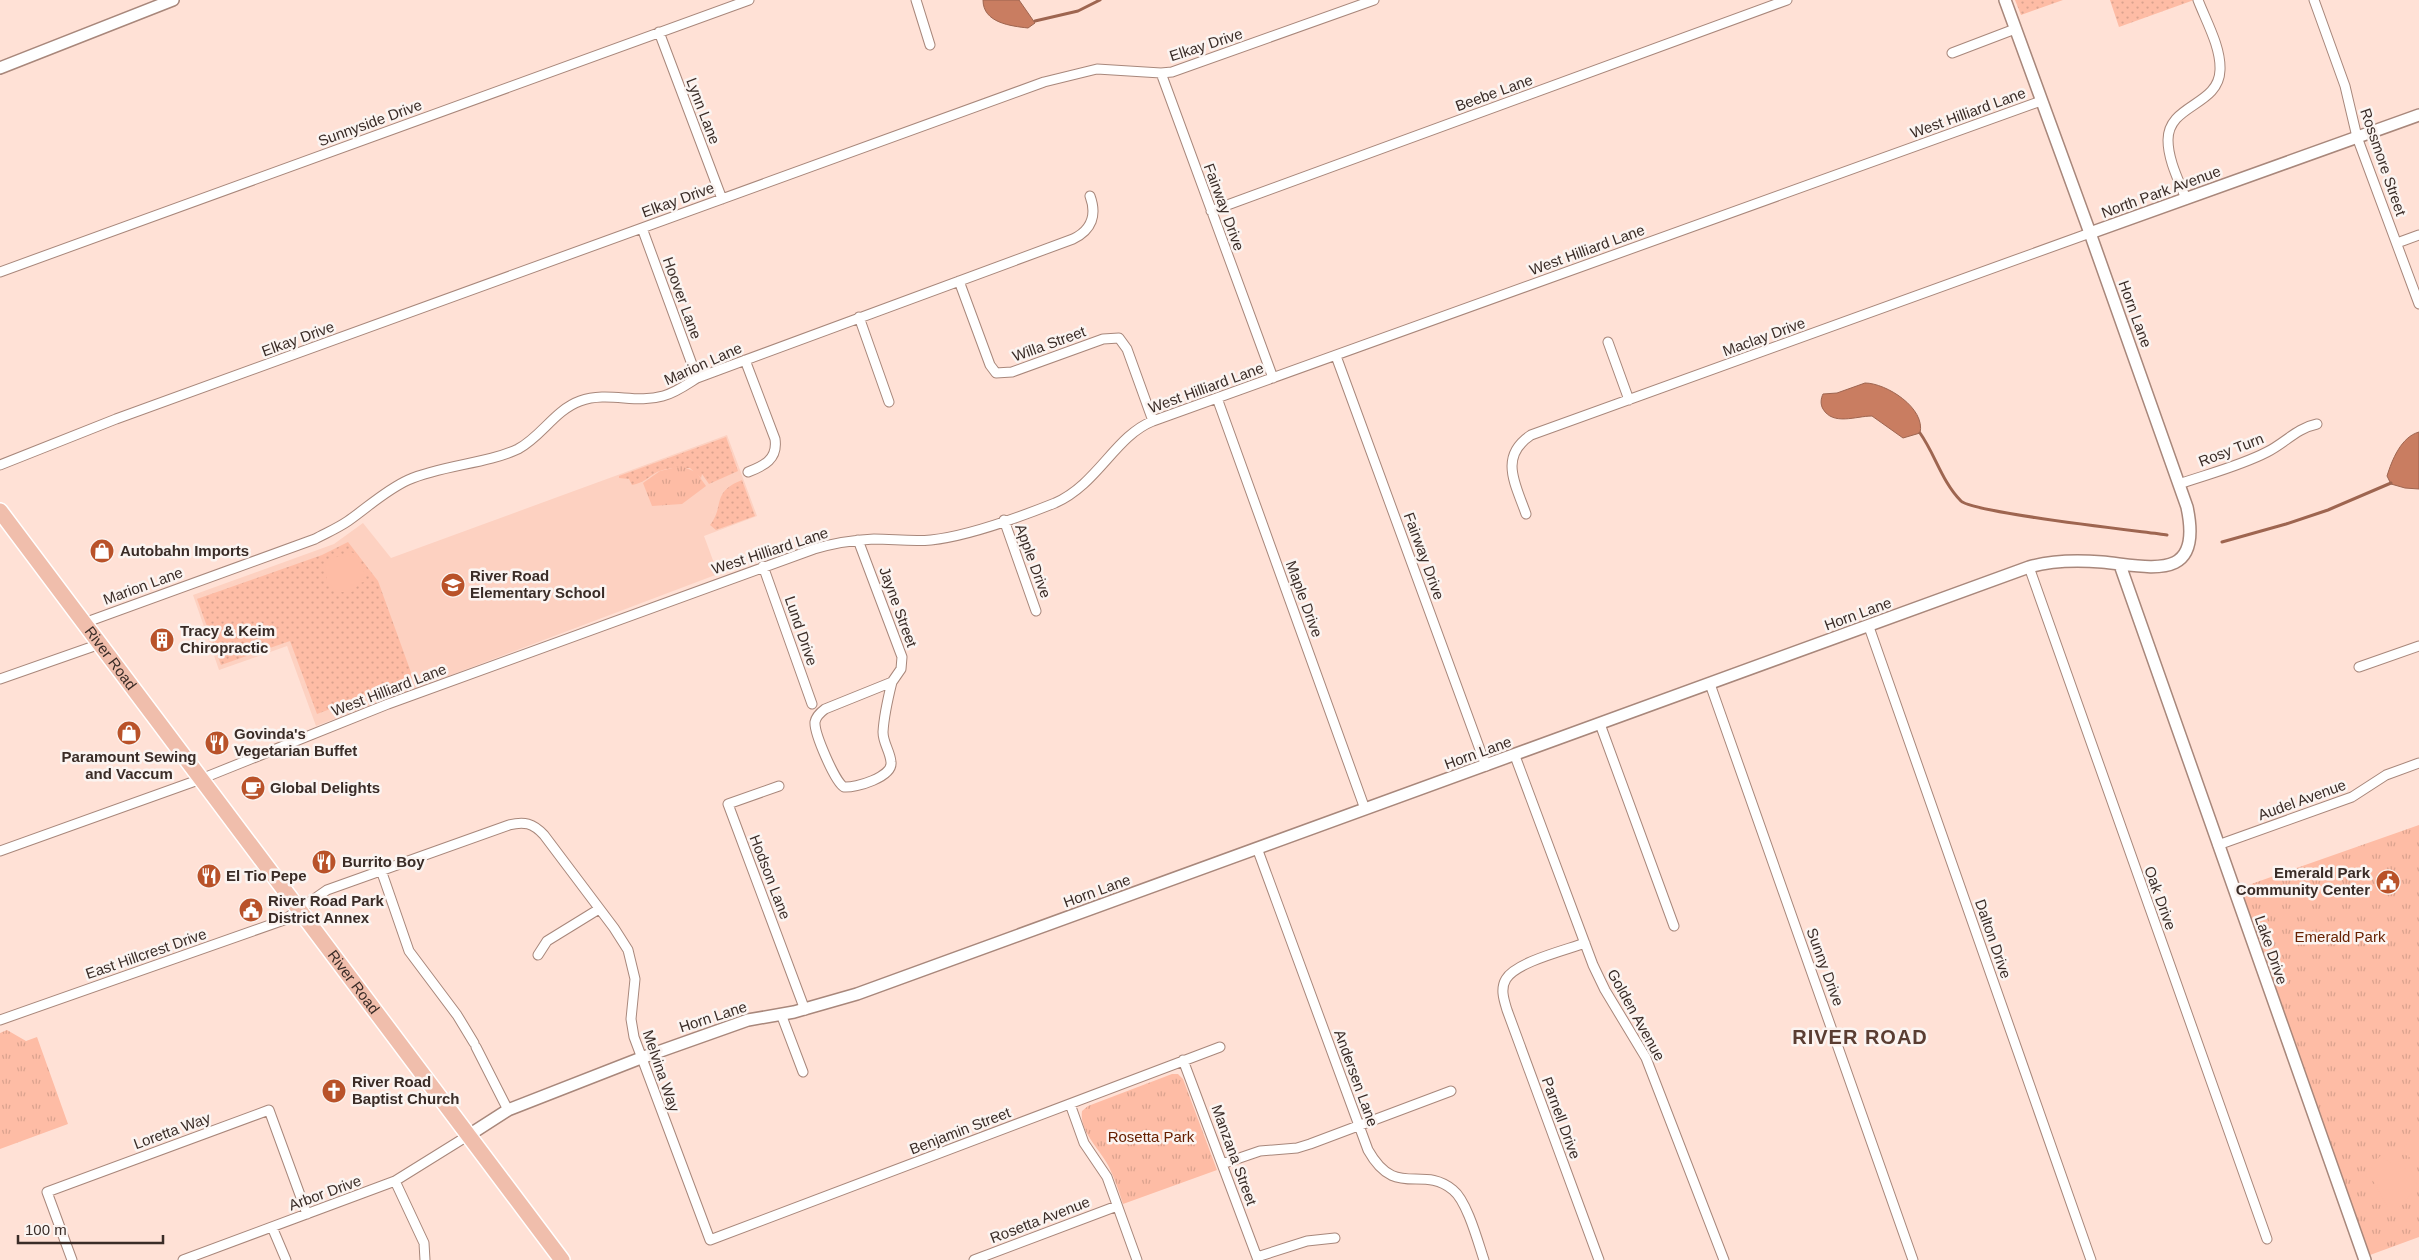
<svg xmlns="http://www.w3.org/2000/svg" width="2419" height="1260" viewBox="0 0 2419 1260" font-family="Helvetica,sans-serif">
<defs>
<pattern id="grass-dots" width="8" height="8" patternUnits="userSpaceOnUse" patternTransform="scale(1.25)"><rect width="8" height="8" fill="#febca5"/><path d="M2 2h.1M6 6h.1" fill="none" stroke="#daa28e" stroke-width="1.8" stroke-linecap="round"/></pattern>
<pattern id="park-tufts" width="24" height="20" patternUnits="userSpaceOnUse" patternTransform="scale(1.25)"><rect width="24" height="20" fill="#febca5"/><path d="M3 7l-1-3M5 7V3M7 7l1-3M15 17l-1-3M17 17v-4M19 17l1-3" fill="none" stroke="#daa28e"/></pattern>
</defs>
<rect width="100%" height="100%" fill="#ffe1d6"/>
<!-- built -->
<path fill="#fdd1c1" d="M727,435L757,516L704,536L718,574L316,726L287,646L219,670L193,595L334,544L363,523L391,558Z"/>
<!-- grass -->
<path fill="url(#grass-dots)" d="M2015,0H2063L2021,15Z
M2110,0H2194L2119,27Z
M726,437L738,471L709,484L702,474L701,478L690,468C678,468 668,467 657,472C648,477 644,483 632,485L629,479L619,478V476Z
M742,480L755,516L716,530L710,525C725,506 711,492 742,480Z
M348,542L378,581L413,678L317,714L290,641L221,665L197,599L322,555Z"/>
<!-- park -->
<path fill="url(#park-tufts)" d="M681,466L696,472L706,486L682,504L652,506L643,483L660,471Z
M2419,825V1237L2370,1255L2240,888Z
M7,1030L26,1041L37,1037L68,1124L0,1149V1033Z
M1172,1074H1178L1183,1079L1217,1170L1123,1204C1119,1192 1115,1179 1109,1167C1101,1150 1079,1132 1082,1111L1088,1106Z"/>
<!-- pitch -->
<path fill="#febca5" d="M351,552L358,555L367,581L360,583L352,592H338L327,582L325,561Z
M2419,1124V1163L2401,1152Z
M2380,1156L2391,1163L2411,1171L2418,1187L2398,1208H2388L2374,1182L2365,1176Z"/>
<!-- water -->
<path fill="#c97d61" stroke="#9e6550" d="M983,0H1019L1035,23L1028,28C1011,26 983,23 983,0Z
M1865,383C1886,383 1926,408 1920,433L1903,438L1872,416C1856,416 1833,426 1823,409C1820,404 1821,398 1823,394L1837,393Z
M2419,432V489L2405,488L2391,484L2387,476C2392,460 2401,437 2419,432Z"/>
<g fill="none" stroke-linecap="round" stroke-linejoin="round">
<!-- stream -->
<path stroke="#9e6550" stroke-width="3" d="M1035,21L1078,11L1100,0
M1920,433C1935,454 1942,482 1961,501C1974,513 2138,531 2167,535
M2222,542L2286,524L2328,510L2391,483"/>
<defs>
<path id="minor" d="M916,0L930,45
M2314,0L2345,86L2357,137L2419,304
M659,32L722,199
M1952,53L2015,29
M1161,73L1273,378
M2186,199C2179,181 2168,160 2168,140C2168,104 2219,106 2220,70C2221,47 2206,21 2198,0
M1211,211L1787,0
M642,228L697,378
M2397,243L2419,235
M0,272L749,0
M959,281L990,365L996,373L1012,372L1103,339L1119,338L1127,349L1153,421
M859,317L889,402
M1608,342L1629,400
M1336,356L1486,766
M745,360L775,439C778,459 764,466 748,472
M1217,398L1365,809
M0,465L116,419L1044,82L1097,69L1161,73L1172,72L1374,0
M2179,484C2208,474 2240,466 2267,452C2285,443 2297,428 2317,424
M1526,514C1516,485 1498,457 1531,435L2090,233
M1004,520L1036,611
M858,540L902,657L901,669L892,682
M763,566L812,704
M2029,567L2267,1239
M84,623L315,539C326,533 338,528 348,521C368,507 386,490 408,480C442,465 486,464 518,449C541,437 555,410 580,401C608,391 636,404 663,396C675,393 686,385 697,378L1073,239C1092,230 1097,215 1090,196
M1869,627L2091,1260
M2359,667L2419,646
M0,679L100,644
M892,682C888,698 884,715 883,732C883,743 890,751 891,762C893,777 856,788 844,787C835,782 814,733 815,722C816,716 821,712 825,709Z
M1710,684L1913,1260
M1600,724L1674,926
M1515,756L1593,965L1605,990L1646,1058L1724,1260
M779,786L728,804L805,1010
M2218,845L2352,797L2386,775L2419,763
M1257,848L1368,1150C1396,1200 1421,1164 1453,1190C1467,1201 1478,1242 1484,1260
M0,851L201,779L388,704L814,549C834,543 853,540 874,539C893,539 912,542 931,540C968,536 1020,517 1055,503C1098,484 1115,436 1153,421L2041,101
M381,870L409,951L457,1015L474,1043
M1585,943C1566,950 1516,962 1506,979C1500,989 1504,1000 1507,1010L1599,1260
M538,955L547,941L599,909
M781,1014L803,1072
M0,1020L284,920L327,890L509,825C524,821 533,823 544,835L614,928L628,950L635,979L631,1019L634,1037L710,1240L1220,1047
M476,1047L508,1110
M1183,1060L1258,1260
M1070,1104L1084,1143L1107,1177L1137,1260
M1222,1164L1260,1151L1297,1148L1310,1144L1451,1091
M395,1181L424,1243L425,1260
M272,1227L286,1260
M1257,1257L1307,1241L1335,1238
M72,1260L47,1192L269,1110L307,1214
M183,1260L395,1181L469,1135
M974,1260L1117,1206"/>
<path id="tertiary" d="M2005,0L2090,233L2419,115
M0,68L173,0
M2120,565L2365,1260
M469,1135L508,1110L641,1058L748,1020L794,1012L857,994L2029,567C2053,560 2078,560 2102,562C2153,567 2203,582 2187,507L2090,233"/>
<g id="primary">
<path id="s1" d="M0,511L562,1260"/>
</g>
</defs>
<!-- minor casing -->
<use href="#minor" stroke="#a8877b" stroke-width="11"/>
<!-- tertiary casing -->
<use href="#tertiary" stroke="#a8877b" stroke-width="14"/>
<!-- primary casing -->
<use href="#primary" stroke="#fff" stroke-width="18"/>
<!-- minor -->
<use href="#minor" stroke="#fff" stroke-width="9"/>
<!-- tertiary -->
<use href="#tertiary" stroke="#fff" stroke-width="11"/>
<!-- primary -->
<use href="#primary" stroke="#f0beac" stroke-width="15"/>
</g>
<!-- icons -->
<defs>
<symbol id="shop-disc" viewBox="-11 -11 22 22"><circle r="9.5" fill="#b95229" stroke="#fbf4f1"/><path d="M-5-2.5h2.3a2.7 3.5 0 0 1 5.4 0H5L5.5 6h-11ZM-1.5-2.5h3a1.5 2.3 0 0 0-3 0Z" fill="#fff"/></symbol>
<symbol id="school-disc" viewBox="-11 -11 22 22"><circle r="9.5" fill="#b95229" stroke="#fbf4f1"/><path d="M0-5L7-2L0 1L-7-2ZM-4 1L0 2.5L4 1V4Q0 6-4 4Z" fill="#fff"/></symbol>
<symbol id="building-disc" viewBox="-11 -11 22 22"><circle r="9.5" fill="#b95229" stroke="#fbf4f1"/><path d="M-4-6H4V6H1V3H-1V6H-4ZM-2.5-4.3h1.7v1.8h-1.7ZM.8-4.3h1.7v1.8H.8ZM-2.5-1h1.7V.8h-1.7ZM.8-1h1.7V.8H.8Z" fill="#fff"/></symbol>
<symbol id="restaurant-disc" viewBox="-11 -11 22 22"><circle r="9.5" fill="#b95229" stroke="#fbf4f1"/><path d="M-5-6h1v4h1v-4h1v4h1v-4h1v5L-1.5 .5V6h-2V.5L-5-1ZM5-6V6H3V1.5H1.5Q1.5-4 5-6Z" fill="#fff"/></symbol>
<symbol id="cafe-disc" viewBox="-11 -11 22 22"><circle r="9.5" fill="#b95229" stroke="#fbf4f1"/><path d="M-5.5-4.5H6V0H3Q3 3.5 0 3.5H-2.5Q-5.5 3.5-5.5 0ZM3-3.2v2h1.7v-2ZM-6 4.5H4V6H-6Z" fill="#fff"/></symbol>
<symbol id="civic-disc" viewBox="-11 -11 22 22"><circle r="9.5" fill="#b95229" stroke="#fbf4f1"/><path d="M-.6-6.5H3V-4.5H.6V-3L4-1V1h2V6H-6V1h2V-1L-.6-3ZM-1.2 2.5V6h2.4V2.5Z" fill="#fff"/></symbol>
<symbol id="church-disc" viewBox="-11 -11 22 22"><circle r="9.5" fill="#b95229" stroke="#fbf4f1"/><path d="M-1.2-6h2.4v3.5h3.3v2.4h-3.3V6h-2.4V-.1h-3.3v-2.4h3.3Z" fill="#fff"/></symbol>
</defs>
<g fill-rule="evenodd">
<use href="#shop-disc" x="88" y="537" width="28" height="28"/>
<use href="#school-disc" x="439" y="571" width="28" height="28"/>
<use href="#building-disc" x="148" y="626" width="28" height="28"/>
<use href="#shop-disc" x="115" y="719" width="28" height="28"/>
<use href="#restaurant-disc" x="203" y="729" width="28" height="28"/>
<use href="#cafe-disc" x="239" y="774" width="28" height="28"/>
<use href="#restaurant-disc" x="310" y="848" width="28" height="28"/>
<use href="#restaurant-disc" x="195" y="862" width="28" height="28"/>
<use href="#civic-disc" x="2374" y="868" width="28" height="28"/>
<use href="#civic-disc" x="237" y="896" width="28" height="28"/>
<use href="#church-disc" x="320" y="1077" width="28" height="28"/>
</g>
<g text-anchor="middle" stroke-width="5" stroke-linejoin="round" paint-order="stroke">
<!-- street labels -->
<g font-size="15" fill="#3a2c27" stroke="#fbf4f1">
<text transform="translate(1206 45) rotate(-18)" y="5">Elkay Drive</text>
<text transform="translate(1494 93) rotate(-20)" y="5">Beebe Lane</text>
<text transform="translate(703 111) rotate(69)" y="5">Lynn Lane</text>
<text transform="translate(1968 113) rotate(-20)" y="5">West Hilliard Lane</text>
<text transform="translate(370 123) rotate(-20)" y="5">Sunnyside Drive</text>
<text transform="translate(2383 162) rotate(71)" y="5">Rossmore Street</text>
<text transform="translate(2161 192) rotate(-20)" y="5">North Park Avenue</text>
<text transform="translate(678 200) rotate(-20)" y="5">Elkay Drive</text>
<text transform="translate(1224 207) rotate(70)" y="5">Fairway Drive</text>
<text transform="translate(1587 250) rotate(-20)" y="5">West Hilliard Lane</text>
<text transform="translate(682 298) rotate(70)" y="5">Hoover Lane</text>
<text transform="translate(2135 314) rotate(70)" y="5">Horn Lane</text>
<text transform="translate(1764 337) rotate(-20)" y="5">Maclay Drive</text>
<text transform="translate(298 339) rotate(-20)" y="5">Elkay Drive</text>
<text transform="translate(1049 344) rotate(-20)" y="5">Willa Street</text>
<text transform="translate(703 364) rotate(-24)" y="5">Marion Lane</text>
<text transform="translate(1206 388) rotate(-20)" y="5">West Hilliard Lane</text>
<text transform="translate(2231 450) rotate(-21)" y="5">Rosy Turn</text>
<text transform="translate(770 551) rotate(-18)" y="5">West Hilliard Lane</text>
<text transform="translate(1424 556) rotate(70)" y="5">Fairway Drive</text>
<text transform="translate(1033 561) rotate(70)" y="5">Apple Drive</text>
<text transform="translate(143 586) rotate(-20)" y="5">Marion Lane</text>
<text transform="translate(1304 599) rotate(70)" y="5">Maple Drive</text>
<text transform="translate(898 607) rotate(70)" y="5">Jayne Street</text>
<text transform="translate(1858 614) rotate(-20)" y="5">Horn Lane</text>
<text transform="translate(801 631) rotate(71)" y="5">Lund Drive</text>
<text dy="5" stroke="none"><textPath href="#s1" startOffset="184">River Road</textPath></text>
<text transform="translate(389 690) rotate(-21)" y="5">West Hilliard Lane</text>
<text transform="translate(1478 753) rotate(-20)" y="5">Horn Lane</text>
<text transform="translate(2302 800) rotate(-20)" y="5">Audel Avenue</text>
<text transform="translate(770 877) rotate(69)" y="5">Hodson Lane</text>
<text transform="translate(1097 891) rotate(-20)" y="5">Horn Lane</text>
<text transform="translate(2160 898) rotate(70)" y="5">Oak Drive</text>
<text transform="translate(1993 939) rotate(71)" y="5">Dalton Drive</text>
<text transform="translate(2271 950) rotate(71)" y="5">Lake Drive</text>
<text transform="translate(146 954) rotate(-19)" y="5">East Hillcrest Drive</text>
<text transform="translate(1825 967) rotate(70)" y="5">Sunny Drive</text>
<text dy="5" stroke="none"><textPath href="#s1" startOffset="589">River Road</textPath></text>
<text transform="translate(1636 1015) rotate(61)" y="5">Golden Avenue</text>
<text transform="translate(713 1017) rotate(-18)" y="5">Horn Lane</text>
<text transform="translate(661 1071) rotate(71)" y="5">Melvina Way</text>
<text transform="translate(1356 1078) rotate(70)" y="5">Andersen Lane</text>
<text transform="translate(1561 1118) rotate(70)" y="5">Parnell Drive</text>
<text transform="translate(172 1131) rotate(-20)" y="5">Loretta Way</text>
<text transform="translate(960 1131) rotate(-21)" y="5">Benjamin Street</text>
<text transform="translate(1234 1155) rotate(70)" y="5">Manzana Street</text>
<text transform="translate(325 1193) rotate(-20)" y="5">Arbor Drive</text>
<text transform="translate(1040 1220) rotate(-21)" y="5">Rosetta Avenue</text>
</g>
<!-- poi labels -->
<g font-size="15" font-weight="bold" fill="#3a2c27" stroke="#fbf4f1" text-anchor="start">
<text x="120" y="556">Autobahn Imports</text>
<text x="470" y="581">River Road<tspan x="470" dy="17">Elementary School</tspan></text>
<text x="180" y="636">Tracy &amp; Keim<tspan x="180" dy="17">Chiropractic</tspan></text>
<text x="234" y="739">Govinda's<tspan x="234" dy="17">Vegetarian Buffet</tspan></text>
<text x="129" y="762" text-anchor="middle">Paramount Sewing<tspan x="129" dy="17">and Vaccum</tspan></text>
<text x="270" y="793">Global Delights</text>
<text x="342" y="867">Burrito Boy</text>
<text x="2370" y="878" text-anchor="end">Emerald Park<tspan x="2370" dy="17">Community Center</tspan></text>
<text x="226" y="881">El Tio Pepe</text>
<text x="268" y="906">River Road Park<tspan x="268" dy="17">District Annex</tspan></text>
<text x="352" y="1087">River Road<tspan x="352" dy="17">Baptist Church</tspan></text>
</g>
<!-- park labels -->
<g font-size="15" fill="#662001" stroke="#fbf4f1">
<text x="2340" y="942">Emerald Park</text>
<text x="1151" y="1142">Rosetta Park</text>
</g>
<!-- district labels -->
<g font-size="20" font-weight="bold" letter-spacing="1" fill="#5a3d32" stroke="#fbf4f1">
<text x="1860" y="1044">RIVER ROAD</text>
</g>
</g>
<!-- scale -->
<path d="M18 1235v8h145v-8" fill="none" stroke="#3a2c27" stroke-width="2.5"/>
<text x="25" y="1235" font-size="15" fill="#3a2c27" stroke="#fbf4f1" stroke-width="4" paint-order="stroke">100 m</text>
</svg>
